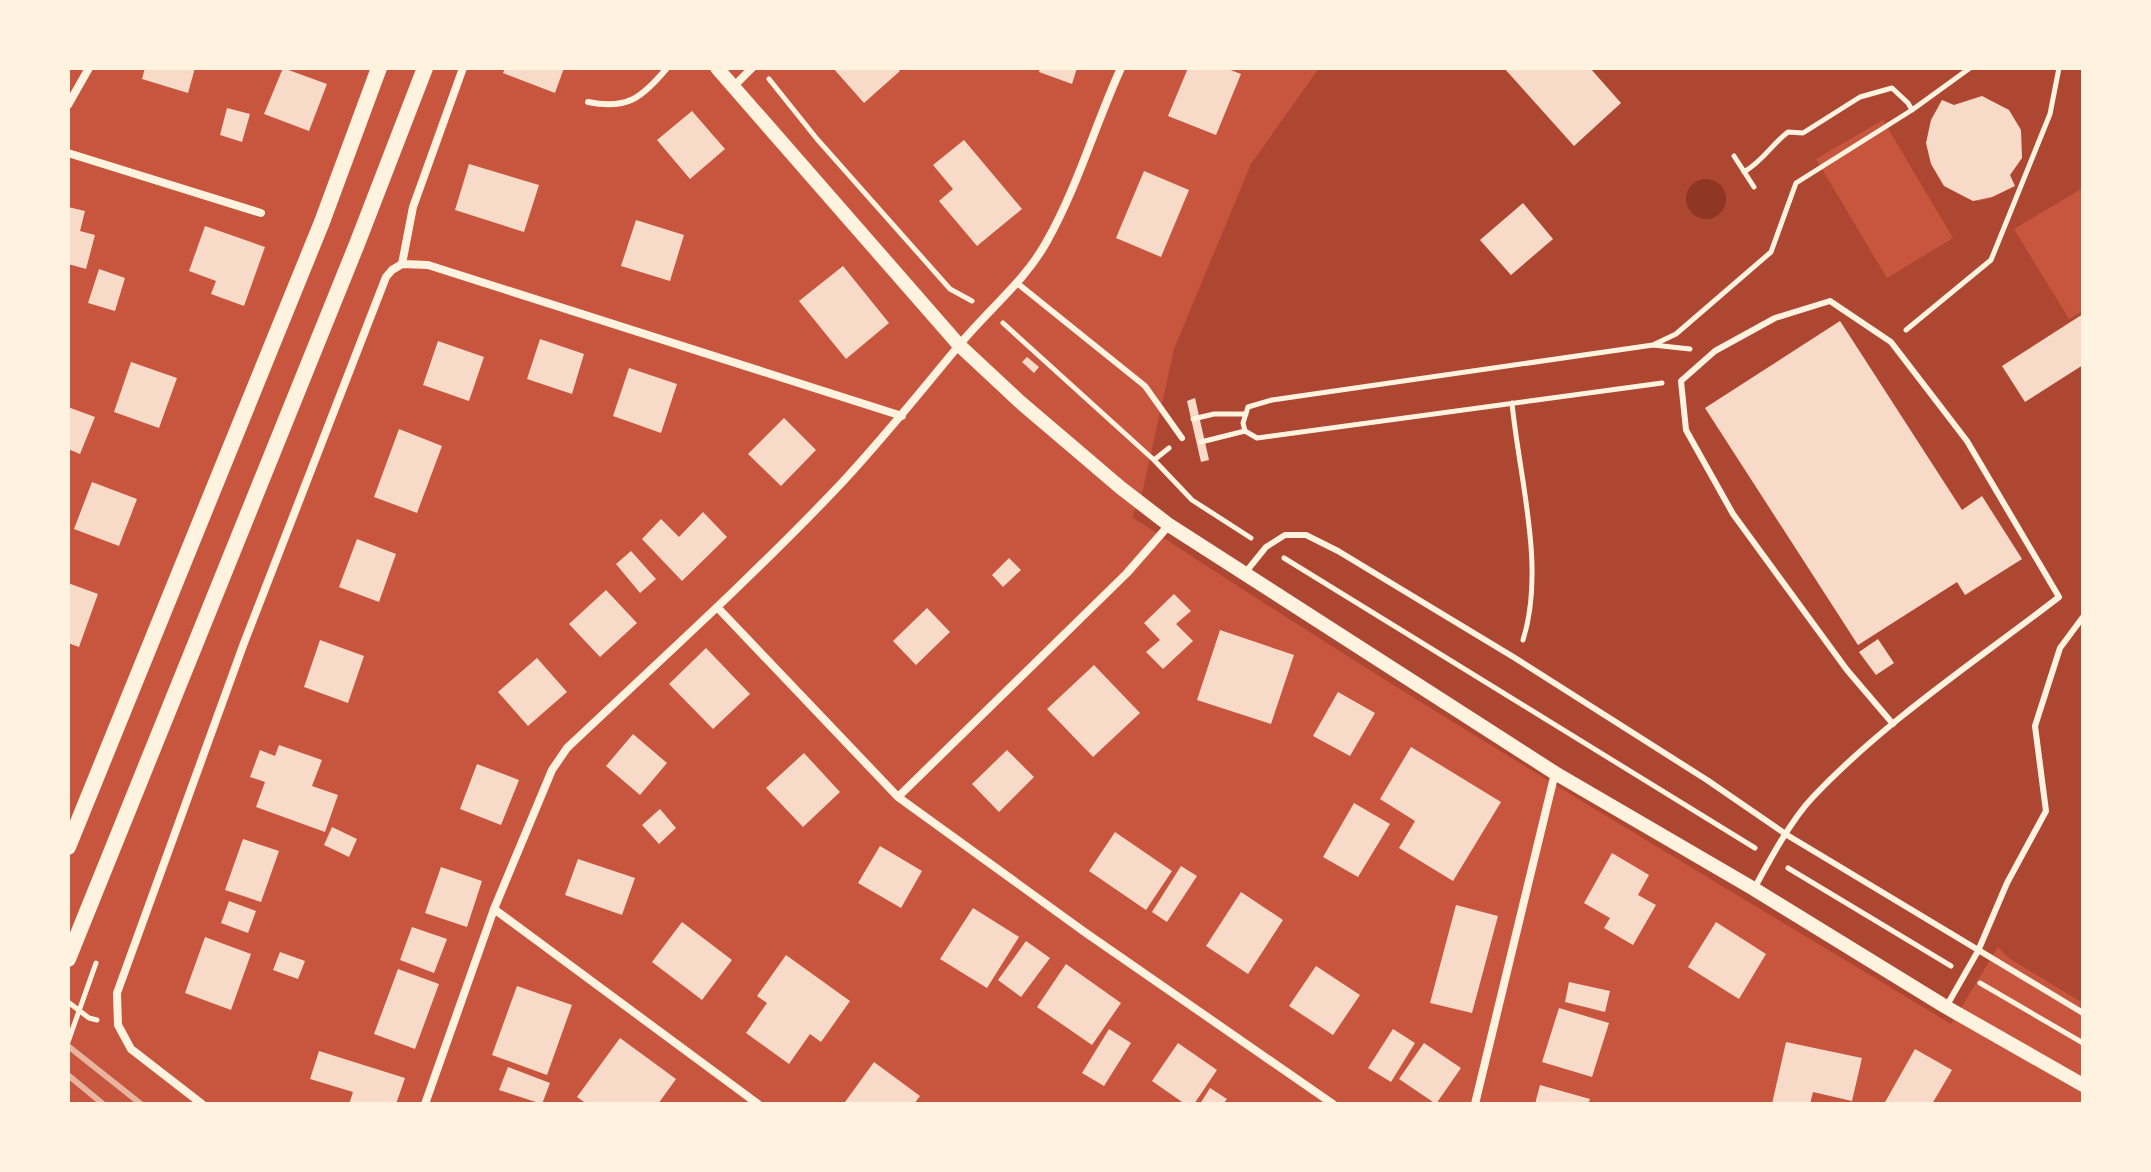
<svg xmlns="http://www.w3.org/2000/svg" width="2151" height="1172" viewBox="0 0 2151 1172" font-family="'Varela Round',sans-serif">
<rect width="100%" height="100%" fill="#c8553d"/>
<!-- green -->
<path fill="#ae4732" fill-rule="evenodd" d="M1319,68H2083V191L2081,189L2014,229L2069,319L2083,311V1003L2010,959L1998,947L1951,1024C1676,858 1399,694 1132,517L1142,494L1174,349L1251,164ZM1982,96L2009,111L2021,130L2022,158L2010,175L2014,186C2003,192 1987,202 1974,201C1969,200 1962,195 1957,193C1923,176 1926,130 1941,101L1954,105ZM1883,120L1953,238L1887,278L1816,159ZM1840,321L1962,510L1982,497L2022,558L1966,595L1957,582L1858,645L1705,408Z"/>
<!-- water -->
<path fill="#8f3625" d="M1686 199a20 20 0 1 1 40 0a20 20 0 1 1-40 0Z"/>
<!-- building -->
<path fill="#f7dbc8" d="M145,68H195L188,93L142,79Z
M283,68L327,84L309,131L264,114Z
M505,68H564L555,93L503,73Z
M833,68H897L900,71L864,103Z
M1040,68H1077L1072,84L1039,72Z
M1188,68H1225L1241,74L1216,135L1168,116Z
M1504,68H1590L1621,103L1574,146Z
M1982,96L2009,110L2021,130L2022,158L2010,175L2015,186L1992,197L1973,201L1944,186L1931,164L1926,143L1931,120L1942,100L1954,105Z
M227,108L250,114L242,142L220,135Z
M692,111L725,149L690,179L657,140Z
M964,140L1022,209L977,246L939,201L953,189L933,165Z
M469,164L539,185L524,232L455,210Z
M1144,171L1189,190L1161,257L1116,238Z
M1523,203L1553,239L1511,275L1480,240Z
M68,207L85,211L80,231L95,235L86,269L68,264Z
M636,220L684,235L670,281L621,266Z
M205,226L265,247L244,306L211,294L216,281L189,271Z
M843,266L889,323L846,359L799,301Z
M99,269L125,278L115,311L88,303Z
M2083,314V365L2025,402L2002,366Z
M1840,321L1962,510L1982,496L2022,559L1965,595L1957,582L1858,645L1705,408Z
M540,339L584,354L572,394L527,379Z
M438,341L484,357L469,401L423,385Z
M1027,357L1039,367L1034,373L1022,362Z
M131,362L177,378L159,428L114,412Z
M629,368L677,384L661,433L613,416Z
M1195,398L1209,460L1201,462L1187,401Z
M68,407L95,417L80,454L68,449Z
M784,418L816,450L781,486L748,454Z
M399,429L442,446L417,513L374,497Z
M92,482L137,499L119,546L74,529Z
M703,512L727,537L682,581L642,539L661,519L679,537Z
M357,539L396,554L379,602L339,587Z
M631,551L656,579L640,593L616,564Z
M1009,558L1021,570L1003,587L992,575Z
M68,583L98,594L79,647L68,643Z
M606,590L637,623L600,657L569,624Z
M1174,594L1191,611L1176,624L1193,641L1163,669L1146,652L1160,640L1144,623Z
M927,608L950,632L916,665L893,641Z
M1220,630L1294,655L1271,724L1197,700Z
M1878,639L1894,663L1876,675L1859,652Z
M320,640L364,656L348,703L304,687Z
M706,648L750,694L713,729L669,684Z
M537,658L567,692L528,726L498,692Z
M1094,665L1140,713L1093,757L1047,709Z
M1338,692L1375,713L1350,756L1313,736Z
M633,734L667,763L640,795L606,766Z
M279,745L322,760L312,786L338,795L325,832L256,807L265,782L250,777L260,750L275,756Z
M1411,747L1501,802L1453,881L1399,848L1415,821L1380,799Z
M1007,750L1034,777L999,812L972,784Z
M804,753L840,792L803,827L766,788Z
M477,764L519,780L501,825L460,809Z
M1354,803L1390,824L1358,877L1323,857Z
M660,809L676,828L659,844L642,825Z
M332,827L357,839L349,857L324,845Z
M1115,832L1172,871L1146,910L1089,871Z
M243,839L279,851L261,902L225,890Z
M880,846L922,871L901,908L858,883Z
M1612,853L1649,875L1638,895L1656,905L1633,945L1604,928L1610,918L1584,903Z
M578,859L635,878L622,915L565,895Z
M1181,866L1197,876L1167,922L1152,912Z
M441,867L482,881L467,927L425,913Z
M1241,892L1283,920L1248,974L1206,946Z
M229,901L256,911L248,933L221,923Z
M1456,905L1498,916L1472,1013L1430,1003Z
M973,908L1019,937L987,988L940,959Z
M682,922L732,960L702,1000L652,962Z
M1716,922L1766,954L1739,999L1688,967Z
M412,927L447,939L434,973L400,960Z
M205,937L251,954L231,1010L185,993Z
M1026,941L1050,958L1021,997L998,980Z
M280,952L305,961L298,979L273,970Z
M786,955L850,1001L821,1042L810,1034L789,1064L746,1033L767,1003L757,996Z
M1066,964L1121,1003L1092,1045L1037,1007Z
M1316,966L1360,995L1333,1035L1289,1006Z
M398,969L439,984L415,1049L374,1034Z
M1569,982L1610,991L1605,1012L1565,1002Z
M517,986L572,1005L547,1075L492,1055Z
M1559,1008L1609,1023L1592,1077L1542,1062Z
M1109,1029L1131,1043L1104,1086L1082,1073Z
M1393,1029L1415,1043L1391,1082L1368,1068Z
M620,1038L676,1079L658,1104H587L577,1097Z
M1786,1042L1862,1058L1852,1101L1813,1092L1810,1104H1772Z
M1178,1043L1217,1070L1194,1104H1185L1152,1081Z
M1424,1043L1461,1068L1436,1104L1399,1079Z
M1915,1049L1952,1070L1932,1104H1884Z
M319,1051L405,1078L396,1104H349L353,1092L310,1079Z
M874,1062L920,1096L914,1104L845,1102Z
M508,1067L550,1083L542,1104L499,1090Z
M1540,1085L1590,1099L1588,1104H1535Z
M1210,1088L1227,1099L1223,1104H1200Z"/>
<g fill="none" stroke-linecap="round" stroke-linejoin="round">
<!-- path -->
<path stroke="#fff3e0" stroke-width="5" d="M769,79L817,139L950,289L972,301
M1734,156L1754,187
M1744,172C1765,159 1770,146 1788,132L1803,133L1860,97L1892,88L1908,103L1912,110
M1003,323L1154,460L1192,500L1251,538
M1906,330L1991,260L2050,114L2059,68
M1655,344L1676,334L1771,252L1796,183L1912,110L1970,68
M1662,383L1257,438L1245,431L1243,423L1248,407L1272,400L1653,345L1690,349
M1512,403C1519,477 1546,568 1523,640
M1193,419L1214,414H1246
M1201,442L1245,431
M1154,460L1169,448
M1284,558L1755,848
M1788,868L1951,966
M1980,983L2083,1043
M68,1002L89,1018L97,1020
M68,1042L96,963"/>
<!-- service -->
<path stroke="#fff3e0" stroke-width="6" d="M588,102C627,110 642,98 667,68
M1017,283L1145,386L1182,438
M1245,573L1266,547L1285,535H1306L1338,551L1515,658L1707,780L1787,835L2083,1013
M1754,889C1769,861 1791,820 1813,797C1885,721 1976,661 2059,597L1967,441L1891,342L1830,301L1775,318L1715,351L1681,381L1686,430L1733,514L1847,670L1893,724
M1946,1007L1978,951L2007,883L2046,811L2035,726L2060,648L2083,617"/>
<!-- minor -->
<path stroke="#fff3e0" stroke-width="8" d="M734,86L752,68
M68,105L89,68
M68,153L261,213
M402,264L428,265L902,416
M402,264L413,207L463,68
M717,607L898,797L1086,933L1333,1104
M898,797L1127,573L1169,525
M494,909L758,1104
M202,1104L131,1049L118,1025L117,993L244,643L386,277L392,270L402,264
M425,1104L494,909L552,770L567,748C657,663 749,580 834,491C879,444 919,393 961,343C989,309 1026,280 1047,241C1078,186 1095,125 1121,68
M1475,1104L1555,773"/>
<!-- tertiary -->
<path stroke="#fff3e0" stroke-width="14" d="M717,68L959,345L1019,401L1121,488L1169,525L1555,773L1754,889L1946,1007L2083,1085"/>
<!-- secondary -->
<path stroke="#fff3e0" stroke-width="16" d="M68,847L322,222L379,68
M68,959L357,244L425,68"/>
<!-- rail -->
<path stroke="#e9b49f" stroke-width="6" d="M68,1046L141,1104
M68,1075L103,1104"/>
</g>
<!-- border -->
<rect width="2151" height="1172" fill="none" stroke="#fff3e0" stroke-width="140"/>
</svg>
